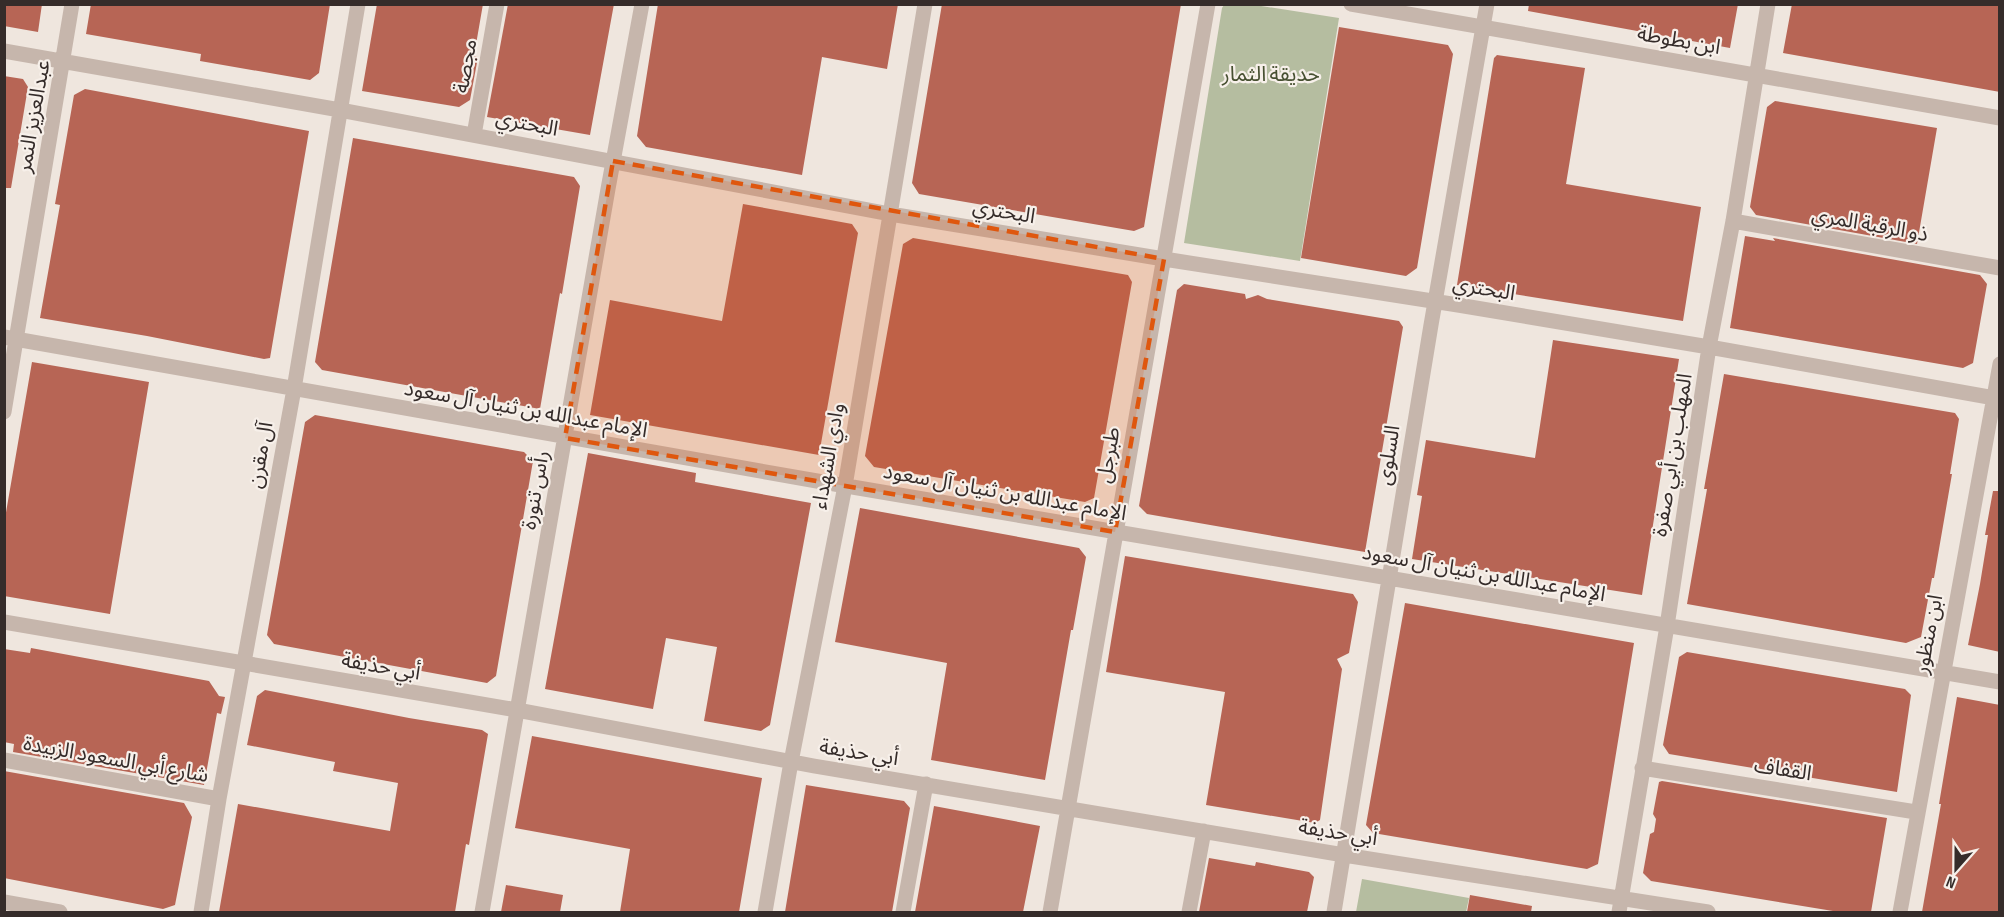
<svg xmlns="http://www.w3.org/2000/svg" width="2004" height="917" viewBox="0 0 2004 917" font-family="'Sofia Sans Condensed','Noto Sans Arabic',sans-serif">
<rect width="100%" height="100%" fill="#efe6de"/>
<!-- green -->
<path fill="#b5bda0" d="M1224,5H1255L1339,18L1300,261L1184,243L1222,8Z
M1362,879L1469,898L1466,912H1356Z"/>
<!-- building -->
<path fill="#b76555" d="M4,4H42L38,32L4,26Z
M91,4H330L319,73L310,80L200,61L201,54L86,34Z
M377,4H483L474,56L478,57L470,100L459,107L362,91Z
M508,4H614L590,135L487,117Z
M658,4H898L887,69L822,57L802,175L646,147L637,136Z
M942,4H1181L1144,227L1134,231L919,194L912,183Z
M1529,4H1738L1730,48L1528,11Z
M1792,4H2000V92L1783,53Z
M1339,27L1448,45L1453,54L1417,268L1406,276L1301,258Z
M1497,55L1585,68L1566,184L1701,207L1683,321L1457,285L1494,58Z
M4,76L23,79L28,87L11,188H4Z
M85,89L309,131L270,358L264,359L147,336L40,318L60,205L55,204L74,95Z
M1775,101L1937,128L1917,244L1756,215L1750,207L1767,107Z
M353,138L574,177L580,186L562,294L560,293L540,409L322,370L315,362Z
M743,204L852,224L858,233L819,455L590,415L610,300L722,321Z
M1745,236L1775,241L1773,238L1980,275L1987,284L1973,363L1963,368L1730,328Z
M913,238L1128,275L1132,282L1094,498L1085,502L874,467L865,456L903,244Z
M1184,284L1245,294L1246,299L1258,295L1267,299L1399,321L1403,327L1365,552L1147,514L1139,506L1177,290Z
M1553,340L1679,359L1642,595L1412,559L1422,496L1417,495L1426,440L1535,458Z
M32,362L149,382L110,614L4,596V524Z
M1724,374L1955,413L1959,419L1950,474H1952L1934,578H1932L1921,637L1906,643L1687,604L1707,489H1704Z
M315,415L524,452L533,461L496,676L487,683L274,644L267,635L305,422Z
M588,453L696,473L695,482L811,503L770,725L761,731L704,721L717,647L666,638L653,709L545,689Z
M1993,491H2000V652L1968,645L1980,584L1988,535H1985Z
M860,508L1079,548L1086,557L1073,630H1071L1045,780L931,760L947,663L835,642Z
M1125,556L1353,594L1358,602L1349,653L1337,659L1342,669L1320,820L1315,823L1206,805L1225,692L1106,672Z
M1405,603L1634,643L1598,864L1587,869L1373,833L1366,825Z
M31,648L209,681L219,696L225,697L221,714L217,713L204,785L13,752L14,744L4,742V649L30,653Z
M1687,652L1905,689L1911,695L1897,792L1669,754L1663,745L1679,657Z
M265,690L409,718L482,730L488,734L469,845L466,844L455,912H219L238,804L390,831L398,783L333,771L335,762L247,745L257,696Z
M1957,697L2000,705V912H1922L1941,804H1939Z
M532,736L762,778L739,912H620L630,849L515,828Z
M4,771L184,803L192,817L175,905L163,909L4,878Z
M1662,781L1887,818L1871,912H1839L1651,881L1643,873L1650,834L1654,832L1656,819L1653,814L1659,782Z
M806,785L904,801L910,808L892,912H785Z
M934,806L1040,826L1023,912H915Z
M1209,858L1255,866L1256,862L1309,872L1314,877L1307,912H1199Z
M506,885L563,895L560,912H501Z
M1470,895L1532,906L1531,912H1467Z"/>
<g fill="none" stroke-linecap="round" stroke-linejoin="round">
<!-- street -->
<path stroke="#c6b6ac" stroke-width="15" d="M1351,4L2000,118
M4,51L340,110L890,214L1164,259L1458,305L1709,347L2000,399
M474,135L497,4
M1733,221L2000,268
M4,337L817,481L2000,682
M4,412L72,4
M4,622L517,710L814,766L1344,855L1708,912
M4,760L219,799
M1642,768L1916,812
M4,902L60,912
M201,912L219,799L294,389L358,4
M482,912L608,189L642,4
M765,912L791,762L845,486L925,4
M903,912L926,784
M1050,912L1208,4
M1189,912L1204,831
M1334,912L1431,325L1487,4
M1619,912L1667,626L1709,347L1733,221L1768,4
M1900,912L2000,364"/>
</g>
<!-- marked area -->
<path fill="#df570e" fill-opacity="0.2" stroke="#df570e" stroke-width="4.5" stroke-dasharray="12 8" stroke-linejoin="round" d="M613,161L1164,259L1115,532L565,438Z"/>
<g text-anchor="middle" stroke-width="4.5" stroke-linejoin="round" paint-order="stroke">
<!-- street labels -->
<g font-size="21" fill="#352c2a" stroke="#f7f0ea">
<text transform="translate(1679 40) rotate(10)" y="7">ابن بطوطة</text>
<text transform="translate(465 66) rotate(-80)" y="7">مجصة</text>
<text transform="translate(33 116) rotate(-80)" y="7">عبدالعزيز النمر</text>
<text transform="translate(527 123) rotate(11)" y="7">البحتري</text>
<text transform="translate(1004 211) rotate(10)" y="7">البحتري</text>
<text transform="translate(1870 224) rotate(10)" y="7">ذو الرقبة المري</text>
<text transform="translate(1484 288) rotate(10)" y="7">البحتري</text>
<text transform="translate(526 409) rotate(10)" y="7">الإمام عبدالله بن ثنيان آل سعود</text>
<text transform="translate(260 455) rotate(-80)" y="7">آل مقرن</text>
<text transform="translate(1108 455) rotate(-80)" y="7">طبرجل</text>
<text transform="translate(1388 455) rotate(-81)" y="7">السلوى</text>
<text transform="translate(1672 455) rotate(-81)" y="7">المهلب بن أبي صفرة</text>
<text transform="translate(828 456) rotate(-80)" y="7">وادي الشهداء</text>
<text transform="translate(535 490) rotate(-80)" y="7">رأس تنورة</text>
<text transform="translate(1005 492) rotate(10)" y="7">الإمام عبدالله بن ثنيان آل سعود</text>
<text transform="translate(1484 573) rotate(10)" y="7">الإمام عبدالله بن ثنيان آل سعود</text>
<text transform="translate(1928 634) rotate(-79)" y="7">ابن منظور</text>
<text transform="translate(381 666) rotate(10)" y="7">أبي حذيفة</text>
<text transform="translate(859 752) rotate(9)" y="7">أبي حذيفة</text>
<text transform="translate(116 759) rotate(10)" y="7">شارع أبي السعود الزبيدة</text>
<text transform="translate(1783 769) rotate(9)" y="7">القفاف</text>
<text transform="translate(1338 832) rotate(9)" y="7">أبي حذيفة</text>
</g>
<!-- park labels -->
<g font-size="21" fill="#475031" stroke="#f7f0ea">
<text x="1271" y="81">حديقة الثمار</text>
</g>
</g>
<!-- border -->
<rect width="2004" height="917" fill="none" stroke="#352c2a" stroke-width="12"/>
<!-- north arrow -->
<g transform="translate(1956 869) rotate(201)" stroke="#f7f0ea" stroke-width="4.5" paint-order="stroke">
<path d="M0-4.5L10 22L0 15L-10 22Z" fill="#352c2a"/>
<text y="-9" font-size="16" font-weight="bold" text-anchor="middle" fill="#352c2a">N</text>
</g>
</svg>
